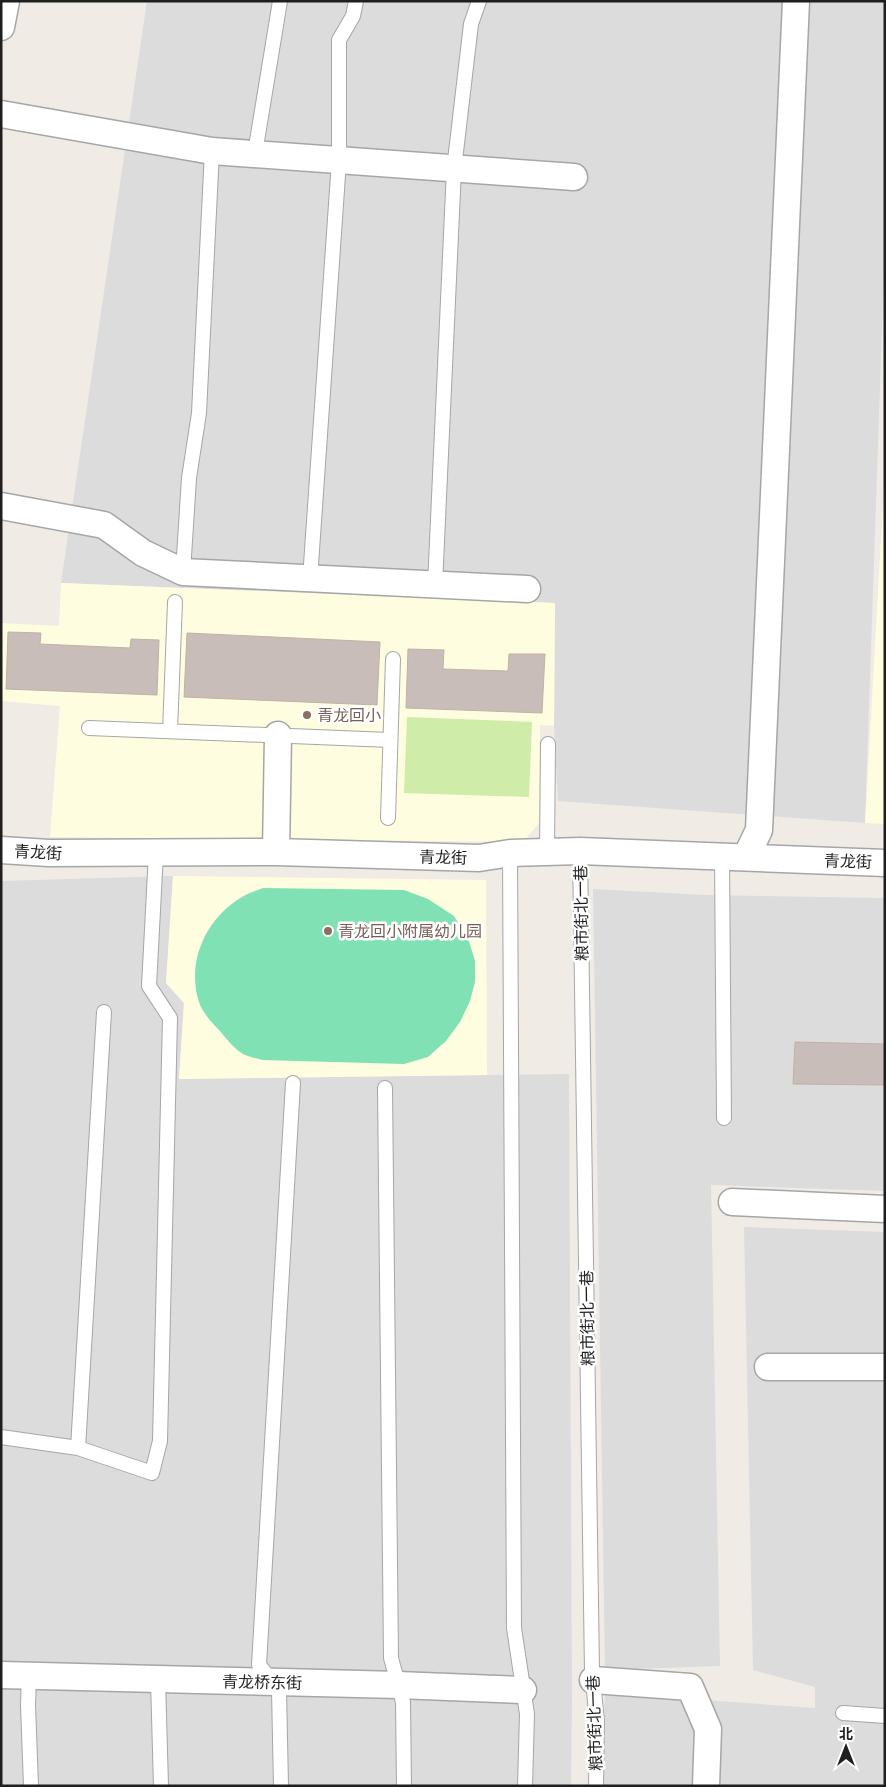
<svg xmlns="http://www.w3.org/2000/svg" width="886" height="1787" viewBox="0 0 886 1787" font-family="'PT Sans','Noto Sans SC',sans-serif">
<rect width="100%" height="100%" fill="#f0ebe5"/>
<!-- residential -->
<path fill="#dddcdc" d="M147,1H885V241L865,823L558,801L554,726L555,603L61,583Z
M173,876L166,983L184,1003L179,1079L569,1074L572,1699L571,1786H1V881Z
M593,889L705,895L885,898V1191L711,1185L720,1666L605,1670Z
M744,1227L885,1232V1786H601L605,1693L815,1708V1687L753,1670Z"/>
<!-- education -->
<path fill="#fffddf" d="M885,468V824L865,823Z
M61,583L555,603L554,726L540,725L539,823L523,842L50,837L60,706L1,701V623L59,626Z
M173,876L486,880L487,1075L179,1079L184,1003L166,983Z"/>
<!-- grass -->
<path fill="#cfeca9" d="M407,717L532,722L529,797L404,793Z"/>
<!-- pitch -->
<path fill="#80e1b5" d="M263,888L404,890L428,899L454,916L468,938L475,961V982L470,1001L460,1022L446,1041L428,1057L404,1064L262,1060C256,1058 249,1057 243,1054C234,1049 226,1038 219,1030C212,1023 202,1012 199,1002C186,962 206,918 242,897C248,893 256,891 263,888Z"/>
<!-- building -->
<path fill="#c8bdb8" stroke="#c2b1a6" d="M8,632L41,633L40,644L130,648L131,639L159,640L157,695L6,689Z
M187,633L380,642L377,705L184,697Z
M408,649L444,650L443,669L508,671L509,654H545L542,713L406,708Z
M795,1042L885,1044V1085L793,1084Z"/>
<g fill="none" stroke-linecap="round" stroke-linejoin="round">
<defs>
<path id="service" d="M255,153L280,1
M183,572L189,478L199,413L212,151
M310,579L339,161V40L353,16L356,1
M435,585L454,169L471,24L479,1
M89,728L390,740
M170,731L175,602
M388,818L393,659
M580,851L592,1672L597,1721L596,1786
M547,852L548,744
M510,853L514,1628L527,1714L525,1786
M722,856L724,1118
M385,1088L391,1658L403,1702L404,1786
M1,1437L78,1448L152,1473L160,1441L170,1018L149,986L156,853
M78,1448L104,1012
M29,1676L28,1705L31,1786
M158,1680L161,1786
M843,1713L885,1716
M281,1786L279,1690L259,1665L293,1083"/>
<path id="minor" d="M1,27L6,1
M1,114L212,151L574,177
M1,506L104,525L143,553L183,572L527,589
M1,850L49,853L276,852L479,858L510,853L580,851L885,863
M276,852L278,735
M746,857L759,830L796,1
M732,1202L885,1209
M768,1367H885
M1,1675L398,1685L523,1690
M593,1680L690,1687L708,1729L706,1786"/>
</defs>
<!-- service casing -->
<use href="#service" stroke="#a6a6a6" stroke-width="16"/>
<!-- minor casing -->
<use href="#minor" stroke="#a6a6a6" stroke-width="29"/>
<!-- service -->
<use href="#service" stroke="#fff" stroke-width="14"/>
<!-- minor -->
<use href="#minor" stroke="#fff" stroke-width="26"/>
</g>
<!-- markers -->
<g fill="#8d6e63" stroke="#fff" stroke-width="2">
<circle cx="307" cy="715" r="5"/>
<circle cx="328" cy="931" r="5"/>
</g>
<g text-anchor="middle" stroke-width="5" stroke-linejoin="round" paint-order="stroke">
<!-- education labels -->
<g font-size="16" fill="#785e54" stroke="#fff" text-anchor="start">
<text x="317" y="721">青龙回小</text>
<text x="338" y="937">青龙回小附属幼儿园</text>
</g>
<!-- street labels -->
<g font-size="16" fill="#1f1f1f" stroke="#fff">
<text transform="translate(38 852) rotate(3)" y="6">青龙街</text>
<text transform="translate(443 857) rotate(1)" y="6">青龙街</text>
<text transform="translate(848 861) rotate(2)" y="6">青龙街</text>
<text transform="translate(581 913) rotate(-91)" y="6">粮市街北一巷</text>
<text transform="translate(587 1318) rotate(-91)" y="6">粮市街北一巷</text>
<text transform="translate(262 1682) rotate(1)" y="6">青龙桥东街</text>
<text transform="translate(594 1723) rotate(-92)" y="6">粮市街北一巷</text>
</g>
</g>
<!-- border -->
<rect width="886" height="1787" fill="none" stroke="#1f1f1f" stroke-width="5"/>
<!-- north arrow -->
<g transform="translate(846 1747)" stroke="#ffffff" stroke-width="4" paint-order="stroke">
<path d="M0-4L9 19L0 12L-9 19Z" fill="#1f1f1f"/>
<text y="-8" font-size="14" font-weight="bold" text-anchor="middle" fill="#1f1f1f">北</text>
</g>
</svg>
